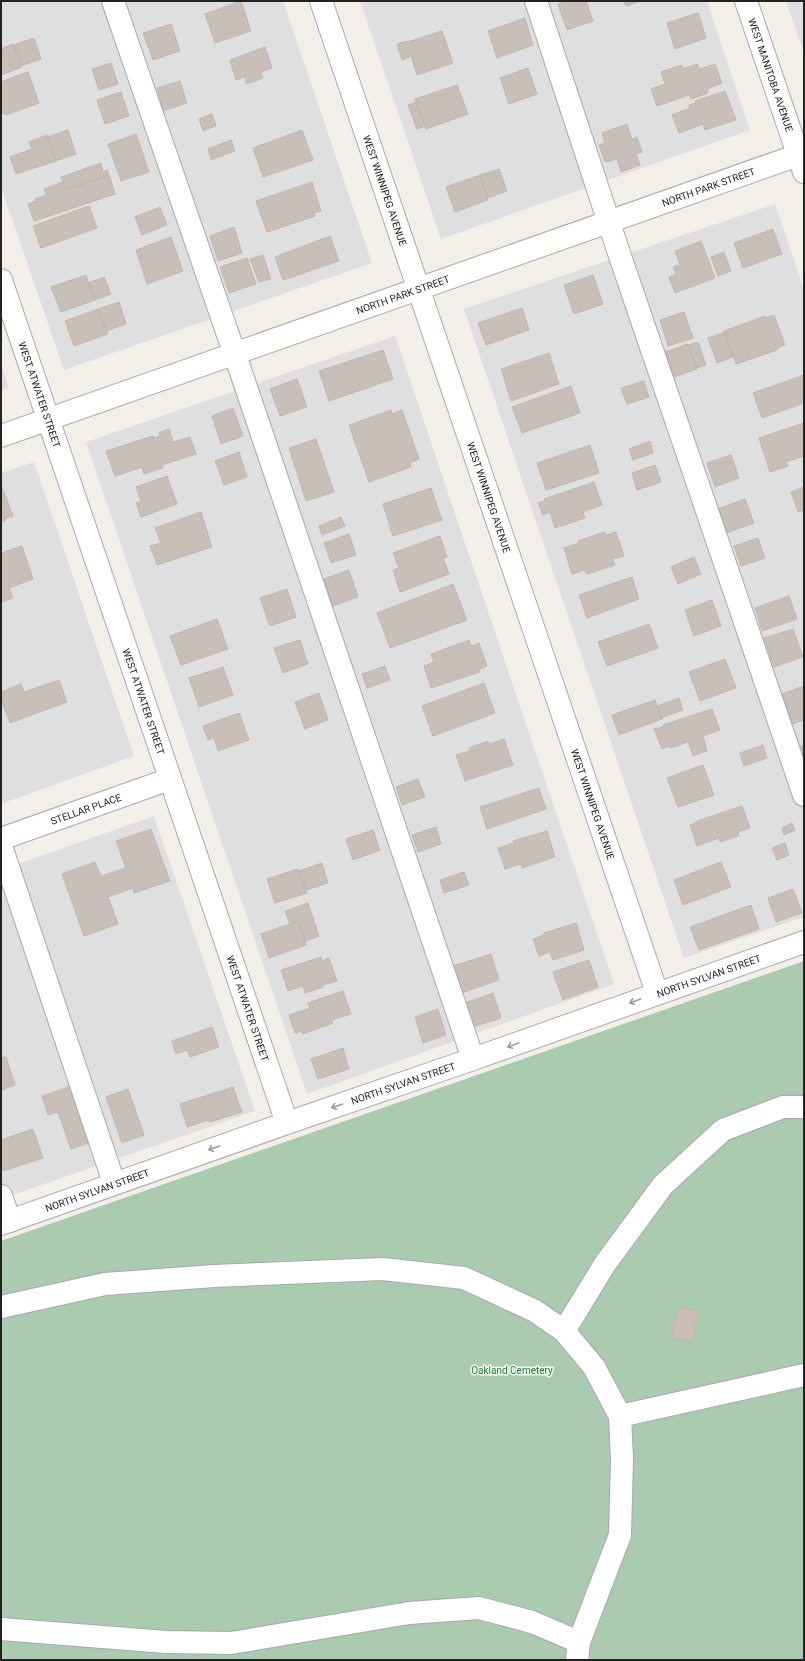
<svg xmlns="http://www.w3.org/2000/svg" width="805" height="1661" viewBox="0 0 805 1661" font-family="Roboto,sans-serif">
<rect width="100%" height="100%" fill="#f2efe9"/>
<!-- residential -->
<path fill="#e0dfdf" d="M1,1H283L372,263L64,370L1,187Z
M360,1H707L750,130L441,239Z
M786,1H804V53Z
M775,204L804,290V917L684,958L464,309Z
M395,336L614,984L307,1094L86,442Z
M1,365L9,388L1,391Z
M34,462L134,756L1,804V473Z
M154,816L255,1111L1,1199V870Z"/>
<!-- cemetery -->
<path fill="#aacbaf" d="M804,961V1660H1V1241Z"/>
<!-- building -->
<path fill="#c7bfb8" stroke="#c4b6ab" d="M241,1L251,31L215,43L205,14Z
M566,1H586L593,21L567,30L558,4Z
M624,1H641L626,6Z
M698,13L706,38L675,49L667,23Z
M525,18L533,45L497,58L488,31Z
M171,24L180,51L153,60L143,33Z
M442,31L453,63L417,75L411,56L402,60L397,44L407,41V42Z
M34,38L41,59L21,66L14,45Z
M13,44L22,67L1,75V49Z
M265,47L272,68L261,72L263,78L247,84L245,77L236,80L230,60Z
M111,63L118,84L99,90L92,69Z
M697,64L699,69L715,64L722,83L707,89L708,93L691,99L689,95L657,106L651,89L665,84L661,72L682,65L683,69Z
M528,68L537,94L509,104L500,78Z
M28,72L39,103L6,115L5,113L1,114V82Z
M180,81L187,103L163,111L157,88Z
M457,85L468,114L426,129L415,99Z
M725,91L736,120L705,130L703,124L679,133L672,115L690,108L689,105L696,103L695,101Z
M121,92L129,116L105,124L97,100Z
M416,102L425,126L417,129L408,105Z
M212,114L216,126L203,131L199,119Z
M627,124L632,139L637,137L642,152L636,154L640,165L621,172L617,159L605,162L599,145L605,143L602,133Z
M68,130L76,154L56,161L47,137Z
M302,130L313,160L263,177L253,148Z
M136,134L149,172L121,181L108,144Z
M47,135L56,161L16,174L10,157L32,149L29,142Z
M231,140L235,151L211,160L208,149Z
M101,163L103,172L107,170L109,175L66,190L61,177Z
M499,169L507,191L488,198L480,175Z
M109,175L115,194L34,221L28,204L36,201L35,199L47,195L44,189L63,182L66,190Z
M480,175L488,200L455,212L446,187Z
M312,182L321,211L314,213L315,216L267,232L256,201Z
M89,206L97,228L41,248L33,226Z
M160,207L167,225L142,235L135,217Z
M234,227L242,253L218,261L210,236Z
M773,229L782,254L743,268L734,243Z
M330,236L339,261L283,280L275,257Z
M171,237L183,271L147,284L136,250Z
M701,241L715,278L675,293L669,277L676,274L673,267L680,265L675,251Z
M724,252L731,271L718,276L711,257Z
M263,255L271,279L259,282L250,259Z
M247,258L256,284L229,293L220,267Z
M86,275L95,300L61,312L51,287Z
M593,275L603,304L574,314L564,285Z
M104,277L111,294L95,300L88,283Z
M119,302L126,324L106,331L98,309Z
M522,308L529,330L486,345L478,323Z
M98,309L108,334L74,346L65,321Z
M684,312L693,338L668,346L660,320Z
M774,315L785,345L777,348V350L736,364L724,331L765,316L766,318Z
M725,332L733,357L717,363L708,338Z
M698,342L706,365L696,368L689,345Z
M688,344L697,369L674,377L665,352Z
M383,350L393,379L329,401L319,371Z
M549,353L559,384L511,401L501,369Z
M804,375V403L762,418L753,393Z
M297,379L307,407L280,416L270,389Z
M644,381L649,397L627,404L621,388Z
M571,386L580,413L522,433L512,407Z
M233,408L243,436L221,444L212,416Z
M391,410L392,414L402,410L419,459L410,463L411,467L369,482L349,425Z
M804,423V456L786,462L788,466L770,472L759,438Z
M169,429L173,442L190,437L196,454L162,465L163,468L144,474L142,467L115,476L106,451L153,436V438L160,436L159,433Z
M316,439L334,492L306,501L289,448Z
M650,441L653,453L633,460L629,449Z
M590,445L599,473L546,490L537,463Z
M239,452L247,477L224,485L215,461Z
M731,455L739,478L715,487L707,463Z
M655,465L661,482L637,490L632,473Z
M167,476L177,504L141,517L136,503L141,501L136,487Z
M594,482L602,505L583,512L585,518L555,528L550,512L543,515L538,503L545,501L544,499Z
M1,487H2L13,516L5,518L6,520L1,522Z
M804,487V510L798,512L791,492Z
M431,488L442,520L393,536L383,504Z
M745,499L754,523L726,533L718,509Z
M201,512L212,547L157,565L150,546L161,543L155,528Z
M341,517L345,526L322,535L319,526Z
M605,532L606,535L616,532L624,556L613,559L615,565L587,574L585,570L572,574L564,548L579,543L578,541Z
M349,534L356,555L331,563L324,543Z
M440,536L447,557L443,558L449,574L400,592L393,570L399,568L393,553Z
M758,538L765,558L741,566L734,546Z
M22,546L33,579L9,588L13,598L1,602V553Z
M694,557L701,574L678,584L671,567Z
M349,570L358,597L333,606L324,579Z
M632,577L639,599L587,618L579,595Z
M453,584L467,620L390,648L377,613Z
M287,589L296,617L270,626L260,598Z
M789,596L797,619L762,631L755,608Z
M712,600L721,626L694,636L685,610Z
M217,619L228,649L181,665L170,636Z
M649,624L658,648L607,666L598,642Z
M793,629L803,657L774,667L764,638Z
M300,640L308,664L283,673L274,648Z
M469,640L471,646L479,643L487,666L479,669L480,672L431,688L424,666L434,662L431,654Z
M725,659L736,688L700,701L689,672Z
M385,666L390,680L367,688L362,674Z
M223,667L233,695L199,707L189,678Z
M59,680L67,702L10,723L1,700V692L21,684L24,692Z
M484,683L495,713L433,736L422,706Z
M804,686V720L792,724L782,694Z
M319,693L328,720L305,729L295,702Z
M679,698L683,710L661,718L657,706Z
M655,700L662,719L619,735L612,715Z
M712,709L720,730L703,736L707,751L693,756L688,742L671,748L670,746L662,749L654,729L663,727V725Z
M239,713L249,740L218,751L214,738L208,740L203,726Z
M504,739L513,765L465,781L456,755L470,751L469,748L488,741L489,744Z
M763,745L767,758L744,766L740,753Z
M804,745V767L798,747Z
M703,765L714,795L678,807L667,778Z
M418,779L425,797L402,805L396,787Z
M539,788L546,809L487,829L480,807Z
M742,806L750,828L738,832L739,836L720,842L719,838L697,846L690,825L698,822L697,821Z
M792,823L795,830L784,835L782,828Z
M436,827L441,844L418,852L412,835Z
M151,829L170,881L134,893L133,888L108,897L118,924L84,936L62,874L95,862L101,876L126,868L116,841Z
M373,830L380,850L353,860L346,839Z
M547,831L555,857L522,868L521,864L505,869L498,848L514,843L513,841Z
M785,843L789,855L777,860L772,848Z
M721,862L731,887L683,905L674,880Z
M322,863L328,883L306,890L299,871Z
M298,869L307,893L275,903L267,879Z
M464,872L469,885L444,893L440,880Z
M793,889L802,913L776,922L768,898Z
M308,903L319,936L305,941L298,921L290,924L285,911Z
M751,905L759,929L699,950L690,927Z
M298,921L306,945L269,958L261,934Z
M576,923L584,950L553,960L550,952L539,956L533,939L544,935V933Z
M491,954L499,980L461,993L453,966Z
M321,957L322,961L329,958L337,981L323,985V987L305,993L303,986L288,991L281,970Z
M589,960L598,987L563,1000L553,972Z
M343,991L351,1014L332,1020L333,1023L303,1034L302,1031L295,1033L289,1015L310,1008L308,1003Z
M493,993L501,1018L473,1027L465,1003Z
M438,1009L446,1035L423,1043L415,1017Z
M212,1027L219,1047L190,1057L187,1050L176,1054L172,1041Z
M343,1048L349,1069L318,1079L311,1059Z
M6,1057L15,1085L1,1090V1058Z
M74,1085L92,1142L71,1149L58,1112L48,1115L42,1096Z
M233,1087L242,1112L210,1122L209,1120L187,1127L180,1104Z
M128,1089L144,1135L122,1143L106,1097Z
M33,1129L43,1158L3,1171L1,1166V1140Z
M678,1307L699,1311L692,1342L671,1338Z"/>
<g fill="none" stroke-linecap="round" stroke-linejoin="round">
<defs>
<g id="minor">
<path d="M113,1L246,387L473,1059"/>
<path id="s1" d="M321,1L657,993"/>
<path d="M536,1L620,256L804,795"/>
<path id="s2" d="M746,1L804,172"/>
<path id="s3" d="M1,280L287,1123"/>
<path id="s4" d="M1,436L804,153"/>
<path id="s5" d="M1,839L170,779"/>
<path d="M1,846L114,1183"/>
<path d="M1,1196L10,1221"/>
<path id="s6" d="M1,1224L287,1123L473,1059L804,942"/>
<path d="M1,1307L105,1284L214,1276L383,1269L464,1278L535,1311L564,1331L594,1367L620,1416L622,1459L620,1535L579,1642L577,1660"/>
<path d="M564,1331L605,1264L663,1185L723,1130L783,1107H804"/>
<path d="M620,1416L804,1375"/>
<path d="M1,1629L166,1642L231,1643L409,1613L479,1608L532,1622L579,1642"/>
</g>
</defs>
<!-- minor casing -->
<use href="#minor" stroke="#a9a9a9" stroke-width="24"/>
<!-- minor -->
<use href="#minor" stroke="#fff" stroke-width="22"/>
</g>
<!-- one-way arrows -->
<defs><path id="oneway-shaft" d="M-6 0H5M1.5-3L5.5 0L1.5 3" fill="none" stroke-width="1.6" stroke-linecap="round" stroke-linejoin="round"/></defs>
<g stroke="#9c9c9c">
<use href="#oneway-shaft" transform="translate(635 1001) rotate(160)"/>
<use href="#oneway-shaft" transform="translate(513 1045) rotate(160)"/>
<use href="#oneway-shaft" transform="translate(337 1106) rotate(161)"/>
<use href="#oneway-shaft" transform="translate(214 1148) rotate(161)"/>
</g>
<g text-anchor="middle" stroke-width="3" stroke-linejoin="round" paint-order="stroke">
<!-- street labels -->
<g font-size="10" fill="#222" stroke="#fff">
<text dy="4" stroke="none"><textPath href="#s2" startOffset="78">WEST MANITOBA AVENUE</textPath></text>
<text dy="4" stroke="none"><textPath href="#s4" startOffset="750">NORTH PARK STREET</textPath></text>
<text dy="4" stroke="none"><textPath href="#s1" startOffset="200">WEST WINNIPEG AVENUE</textPath></text>
<text dy="4" stroke="none"><textPath href="#s4" startOffset="426">NORTH PARK STREET</textPath></text>
<text dy="4" stroke="none"><textPath href="#s3" startOffset="121">WEST ATWATER STREET</textPath></text>
<text dy="4" stroke="none"><textPath href="#s1" startOffset="524">WEST WINNIPEG AVENUE</textPath></text>
<text dy="4" stroke="none"><textPath href="#s3" startOffset="445">WEST ATWATER STREET</textPath></text>
<text dy="4" stroke="none"><textPath href="#s1" startOffset="848">WEST WINNIPEG AVENUE</textPath></text>
<text dy="4" stroke="none"><textPath href="#s5" startOffset="90">STELLAR PLACE</textPath></text>
<text dy="4" stroke="none"><textPath href="#s6" startOffset="750">NORTH SYLVAN STREET</textPath></text>
<text dy="4" stroke="none"><textPath href="#s3" startOffset="769">WEST ATWATER STREET</textPath></text>
<text dy="4" stroke="none"><textPath href="#s6" startOffset="426">NORTH SYLVAN STREET</textPath></text>
<text dy="4" stroke="none"><textPath href="#s6" startOffset="102">NORTH SYLVAN STREET</textPath></text>
</g>
<!-- park labels -->
<g font-size="10" fill="#0c8416" stroke="#fff">
<text x="512" y="1374">Oakland Cemetery</text>
</g>
</g>
<!-- border -->
<rect width="805" height="1661" fill="none" stroke="#222222" stroke-width="4"/>
</svg>
